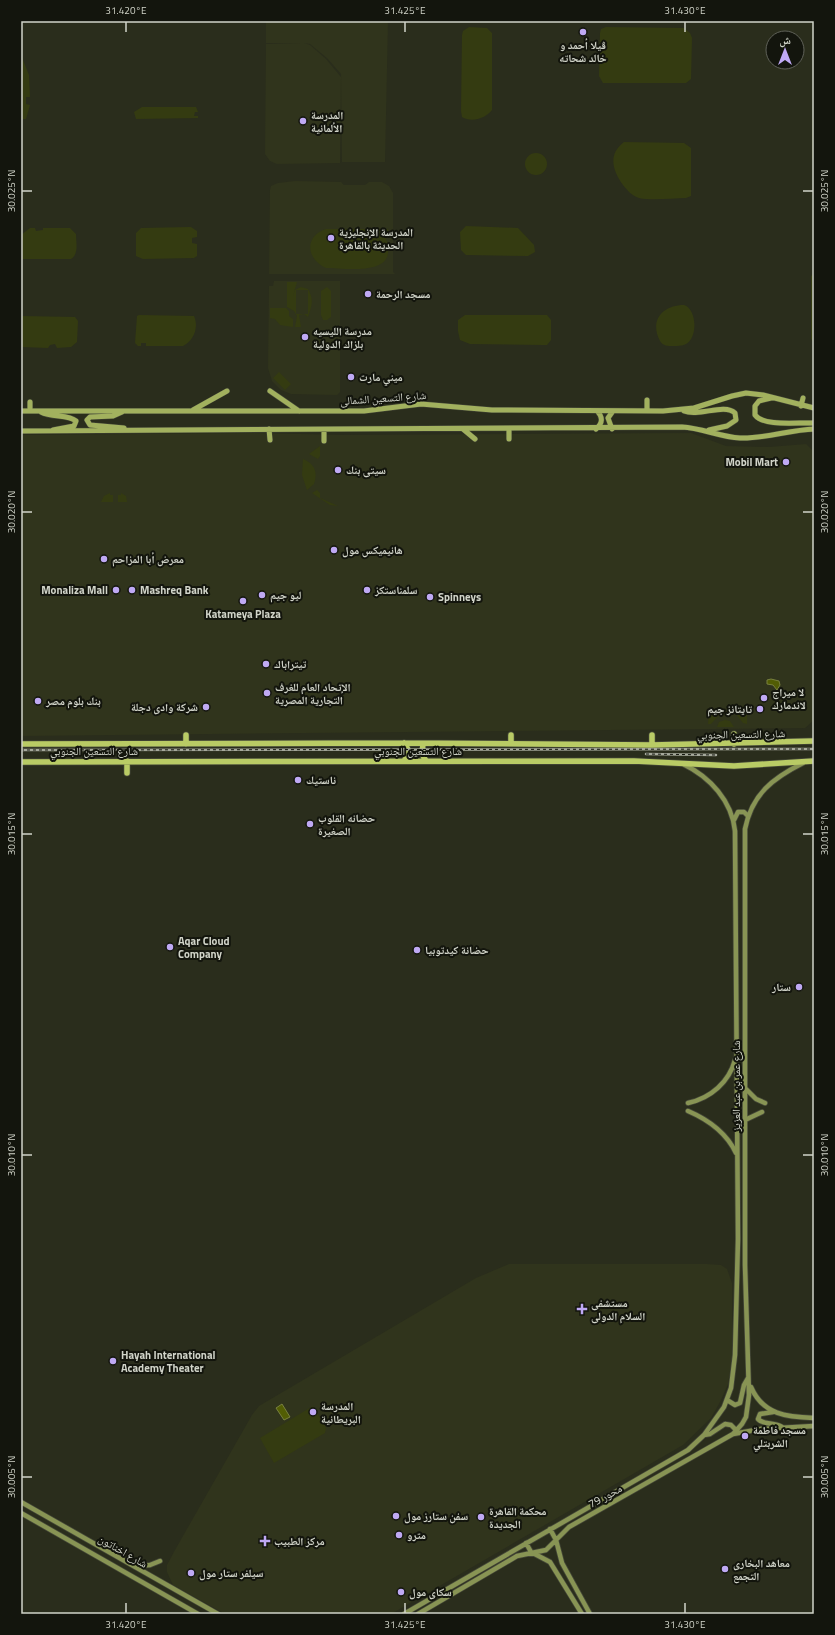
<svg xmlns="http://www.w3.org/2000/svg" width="835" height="1635" viewBox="0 0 835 1635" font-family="'Titillium Web','Noto Naskh Arabic',sans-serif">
<rect width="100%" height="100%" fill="#2a2d1c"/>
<!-- built -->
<path fill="#30341c" d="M266,21H388L385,162H342L341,74L327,58L310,44L304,43L310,45L326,59L341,77L340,163L277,164L270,161L265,154L266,44L301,43H266Z
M295,181L341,182L344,185H365L369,182H382L389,186L393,193V272L395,274H269L270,190L271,186L278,183Z
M274,281H340V392L337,395L291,394L281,390L272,381L268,368L269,286H273Z
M254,433L345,435L691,433L726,446L769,447L806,444L814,452V720L805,728L21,736V435Z
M509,1264H706L721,1265L727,1269L732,1283V1359L728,1384L720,1402L711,1418L683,1445L391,1614H225L173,1585L167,1572V1565L175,1550L252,1415L259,1406L476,1278Z"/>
<!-- green -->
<path fill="#343b11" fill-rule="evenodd" d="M469,27L487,28L492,33V110C486,118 472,123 462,117L461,111L462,35L463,31Z
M606,27L684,28L690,33L692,38L691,79L686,83H603L599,76L600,33L601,29Z
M21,55L29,75L30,97H26V104L30,105L26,119H21Z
M142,107H196L198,112H195L194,116H198V118L136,119L134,112Z
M814,117V162L812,157V121Z
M624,142L684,143L691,148V196L686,198C672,198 653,201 639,198C632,196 627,190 623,185C612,170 608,154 624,142Z
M525 164a11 11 0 1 1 22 0a11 11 0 1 1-22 0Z
M466,226L518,228L534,245L535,252L528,256L466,255L461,250L460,232Z
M191,227L197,231V237L192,238V243L197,244V256L194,258L143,259L136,256V233L141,228Z
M30,228H35L36,231L43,230V228H70L76,234C76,243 79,254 71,259H21V235Z
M326,229H388V232L381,233C387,239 389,244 388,253C386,275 342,268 326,268C306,259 304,236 326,229Z
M814,273V343L811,339V276Z
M287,282H297L293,296L295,290L301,287L308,289C314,300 312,305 308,317L304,314L299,315L301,327H295L297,316L294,311L287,307ZM296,290H308V314H296Z
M327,287L331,291V317L327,320H323L321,315V291Z
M684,305C697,309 698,338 686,344C682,346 677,346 673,346C668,346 663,346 660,341C649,320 663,305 684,305Z
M270,308H286L289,311V316L293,319V327L280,325L275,319L270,318Z
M139,315L194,316C199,327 194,341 183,346H146V343H141V346H138L135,343L137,316Z
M465,315H547L551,320V340L547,345H544L470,344L460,340L458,331V320Z
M21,316L75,317L78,321L77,342L71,347L57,348L55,344L50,345L48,348L21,347Z
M279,372L291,384L285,390L273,378Z
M320,446V456L318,459L309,454Z
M303,459C315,464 318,472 314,484L307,490L302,475Z
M317,490L320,493V498L338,506L330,505L312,493Z
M110,493V495H113V502H101L104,496Z
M121,493L126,496L127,502H118V495H121Z
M709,712H718L720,714L711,724H708Z
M737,712H747V724L743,723L736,714Z
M725,720L730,721L734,727H717L719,722Z
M313,1406L326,1428L325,1433L274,1463L260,1438Z"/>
<!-- water -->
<path fill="#525d04" stroke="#78813f" d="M771,679L779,681L780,685L777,690L773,685L767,684V680Z
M282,1404L290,1417L284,1420L276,1408Z"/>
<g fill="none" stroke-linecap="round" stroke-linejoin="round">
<defs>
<path id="secondary" d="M734,820L738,812H744L748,816
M745,1088L756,1099L765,1103
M688,1103C711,1098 729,1082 735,1060
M688,1111C709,1120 726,1132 736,1153
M745,1120L762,1112
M751,1387C763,1415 787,1417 814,1418
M727,1400L735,1405L740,1403L744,1385L748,1378
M773,1412L760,1414L758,1419C763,1425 774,1422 782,1427
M733,1434L742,1424L746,1417L749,1395L745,1265V829C752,794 773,778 803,763
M704,1435L710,1434L725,1424L731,1425L737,1431
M21,1502L218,1614
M21,1513L198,1614
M550,1529L556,1540L562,1563L590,1614
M526,1543L531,1552L550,1562L582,1614
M135,1566L150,1565L160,1561
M404,1614L688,1450L704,1435L724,1407L731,1388L735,1355L738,1239L735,831C732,801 710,777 683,764
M418,1614L517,1556L546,1550L569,1527L733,1434L761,1429L814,1426"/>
<path id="primary" d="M270,391L299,411
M771,398L759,401L755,406V415C764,427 799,422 814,423
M647,400V411
M30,402V411
M801,406L803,398
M193,410L227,391
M21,411H364L421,404L492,410L663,411L694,408L732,396L746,393L763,395L814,408
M684,411C699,417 724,403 735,413L736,420L727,426L709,430
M41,412C52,418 68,414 76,421L74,426L53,430
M122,412L113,416L90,417L87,420L90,425L124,428
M269,429L270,440
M463,429L475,439
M509,429V439
M596,429C603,423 603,417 597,411
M612,429L608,418L613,411
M324,430V441
M21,431L682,427C702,428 720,437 740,438C764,439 789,430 814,429"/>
<path id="highway" d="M734,734V744
M186,735V744
M652,735V745
M404,743C409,749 410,755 404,761
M21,744L404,743L652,745L814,741
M423,744L422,754L426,761
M511,744V735
M127,761V773
M21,762L634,761L734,766L814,761"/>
</defs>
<!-- secondary casing -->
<use href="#secondary" stroke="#454838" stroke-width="6"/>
<!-- primary casing -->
<use href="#primary" stroke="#454838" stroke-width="6"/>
<!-- highway casing -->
<use href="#highway" stroke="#454838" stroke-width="7"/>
<!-- secondary -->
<use href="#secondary" stroke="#889454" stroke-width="4.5"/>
<!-- primary -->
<use href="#primary" stroke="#a2b15e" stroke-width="5"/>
<!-- highway -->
<use href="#highway" stroke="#b9cb65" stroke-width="5.5"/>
<defs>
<path id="rail" d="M21,750L814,749
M646,754L716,755"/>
</defs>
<!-- rail casing -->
<use href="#rail" stroke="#a6a99c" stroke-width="2.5"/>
<!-- rail -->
<use href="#rail" stroke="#13150d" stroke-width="1" stroke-dasharray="3" stroke-linecap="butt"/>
</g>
<!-- ticks -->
<path fill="none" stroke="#d1d4c9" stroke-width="1.5" d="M126,22V32M405,22V32M685,22V32M22,191H32M803,191H813M22,512H32M803,512H813M22,834H32M803,834H813M22,1155H32M803,1155H813M22,1477H32M803,1477H813M126,1603V1613M405,1603V1613M685,1603V1613"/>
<!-- markers -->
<g fill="#bfa9f4" stroke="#13150d" stroke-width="1.5">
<circle cx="583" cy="32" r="4"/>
<circle cx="303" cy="121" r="4"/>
<circle cx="331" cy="238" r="4"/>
<circle cx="368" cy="294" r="4"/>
<circle cx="305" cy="337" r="4"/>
<circle cx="351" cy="377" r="4"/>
<circle cx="786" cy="462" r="4"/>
<circle cx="338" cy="470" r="4"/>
<circle cx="334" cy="550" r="4"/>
<circle cx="104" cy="559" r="4"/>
<circle cx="116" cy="590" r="4"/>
<circle cx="132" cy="590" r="4"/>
<circle cx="367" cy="590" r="4"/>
<circle cx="262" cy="595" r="4"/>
<circle cx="430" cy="597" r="4"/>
<circle cx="243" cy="601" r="4"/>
<circle cx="266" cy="664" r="4"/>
<circle cx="267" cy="693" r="4"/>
<circle cx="764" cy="698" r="4"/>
<circle cx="38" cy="701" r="4"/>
<circle cx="206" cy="707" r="4"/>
<circle cx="760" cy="709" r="4"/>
<circle cx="298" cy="780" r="4"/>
<circle cx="310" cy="824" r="4"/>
<circle cx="170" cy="947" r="4"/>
<circle cx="417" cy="950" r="4"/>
<circle cx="799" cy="987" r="4"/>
<path d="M580 1303h4v4h4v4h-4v4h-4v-4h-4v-4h4z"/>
<circle cx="113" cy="1361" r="4"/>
<circle cx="313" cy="1412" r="4"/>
<circle cx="745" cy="1436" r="4"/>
<circle cx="396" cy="1516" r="4"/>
<circle cx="481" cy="1517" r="4"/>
<circle cx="399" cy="1535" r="4"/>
<path d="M263 1535h4v4h4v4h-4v4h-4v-4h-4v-4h4z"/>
<circle cx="725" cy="1569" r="4"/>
<circle cx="191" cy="1573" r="4"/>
<circle cx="401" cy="1592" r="4"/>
</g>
<g text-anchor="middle" stroke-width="4" stroke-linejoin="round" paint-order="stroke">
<!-- poi labels -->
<g font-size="11" font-weight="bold" fill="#d1d4c9" stroke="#13150d" text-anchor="start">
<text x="583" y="49" text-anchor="middle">ڤيلا أحمد و<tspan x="583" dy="13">خالد شحاته</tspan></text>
<text x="311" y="119">المدرسة<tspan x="311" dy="13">الألمانية</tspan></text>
<text x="339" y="236">المدرسة الإنجليزية<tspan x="339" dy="13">الحديثة بالقاهرة</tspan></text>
<text x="376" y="298">مسجد الرحمة</text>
<text x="313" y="335">مدرسة الليسيه<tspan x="313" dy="13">بلزاك الدولية</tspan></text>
<text x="359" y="381">ميني مارت</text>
<text x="778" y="466" text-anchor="end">Mobil Mart</text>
<text x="346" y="474">سيتى بنك</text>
<text x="342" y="554">هانيميكس مول</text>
<text x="112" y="563">معرض أبا المزاحم</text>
<text x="108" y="594" text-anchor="end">Monaliza Mall</text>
<text x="140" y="594">Mashreq Bank</text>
<text x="375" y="594">سلمناستكز</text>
<text x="270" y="599">ليو جيم</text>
<text x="438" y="601">Spinneys</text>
<text x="243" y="618" text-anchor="middle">Katameya Plaza</text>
<text x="274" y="668">تيتراباك</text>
<text x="275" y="691">الإتحاد العام للغرف<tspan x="275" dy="13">التجارية المصرية</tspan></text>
<text x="772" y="696">لا ميراج<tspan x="772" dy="13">لاندمارك</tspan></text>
<text x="46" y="705">بنك بلوم مصر</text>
<text x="198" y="711" text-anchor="end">شركة وادى دجلة</text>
<text x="752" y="713" text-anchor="end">تايتانز جيم</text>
<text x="306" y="784">ناستيك</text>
<text x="318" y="822">حضانه القلوب<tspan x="318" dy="13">الصغيرة</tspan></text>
<text x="178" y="945">Aqar Cloud<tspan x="178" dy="13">Company</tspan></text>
<text x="425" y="954">حضانة كيدتوبيا</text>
<text x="791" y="991" text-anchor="end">ستار</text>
<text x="591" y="1307">مستشفى<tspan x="591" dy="13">السلام الدولى</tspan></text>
<text x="121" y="1359">Hayah International<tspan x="121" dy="13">Academy Theater</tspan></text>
<text x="321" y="1410">المدرسة<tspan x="321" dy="13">البريطانية</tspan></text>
<text x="753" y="1434">مسجد فاطمة<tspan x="753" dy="13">الشربتلي</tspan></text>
<text x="489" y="1515">محكمة القاهرة<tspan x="489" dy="13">الجديدة</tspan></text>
<text x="404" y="1520">سفن ستارز مول</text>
<text x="407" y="1539">مترو</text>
<text x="274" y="1545">مركز الطبيب</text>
<text x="733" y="1567">معاهد البخارى<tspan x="733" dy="13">التجمع</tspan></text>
<text x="199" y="1577">سيلفر ستار مول</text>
<text x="409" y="1596">سكاى مول</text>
</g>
<!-- street labels -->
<g font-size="11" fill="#d1d4c9" stroke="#13150d">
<text transform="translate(383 398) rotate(-4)" y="4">شارع التسعين الشمالى</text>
<text transform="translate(741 734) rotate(-1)" y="4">شارع التسعين الجنوبي</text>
<text x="94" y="755">شارع التسعين الجنوبي</text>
<text x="418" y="755">شارع التسعين الجنوبي</text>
<text transform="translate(736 1086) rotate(-90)" y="4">شارع عمر بن عبد العزيز</text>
<text transform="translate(605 1496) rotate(-29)" y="4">محور 79</text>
<text transform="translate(123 1551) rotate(30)" y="4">شارع اخناتون</text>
</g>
</g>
<!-- border -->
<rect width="835" height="1635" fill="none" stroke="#13150d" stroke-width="44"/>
<!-- north arrow -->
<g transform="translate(785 50)"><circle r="19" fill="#13150d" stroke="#5f6158"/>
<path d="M0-3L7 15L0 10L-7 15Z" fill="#bfa9f4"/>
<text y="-6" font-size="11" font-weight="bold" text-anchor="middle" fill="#d1d4c9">ش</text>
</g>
<rect x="22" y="22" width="791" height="1591" fill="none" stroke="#d1d4c9" stroke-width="1.5"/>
<g font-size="10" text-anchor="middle" fill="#d1d4c9">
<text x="126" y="14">31.420°E</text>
<text x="405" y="14">31.425°E</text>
<text x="685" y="14">31.430°E</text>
<text transform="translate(11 191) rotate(-90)" y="4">30.025°N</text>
<text transform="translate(824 191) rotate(-90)" y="4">30.025°N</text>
<text transform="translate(11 512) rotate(-90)" y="4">30.020°N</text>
<text transform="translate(824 512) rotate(-90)" y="4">30.020°N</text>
<text transform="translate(11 834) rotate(-90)" y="4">30.015°N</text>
<text transform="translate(824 834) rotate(-90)" y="4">30.015°N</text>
<text transform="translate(11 1155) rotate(-90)" y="4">30.010°N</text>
<text transform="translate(824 1155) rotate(-90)" y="4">30.010°N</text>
<text transform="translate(11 1477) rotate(-90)" y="4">30.005°N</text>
<text transform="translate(824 1477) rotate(-90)" y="4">30.005°N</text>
<text x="126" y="1628">31.420°E</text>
<text x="405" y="1628">31.425°E</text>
<text x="685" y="1628">31.430°E</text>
</g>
</svg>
